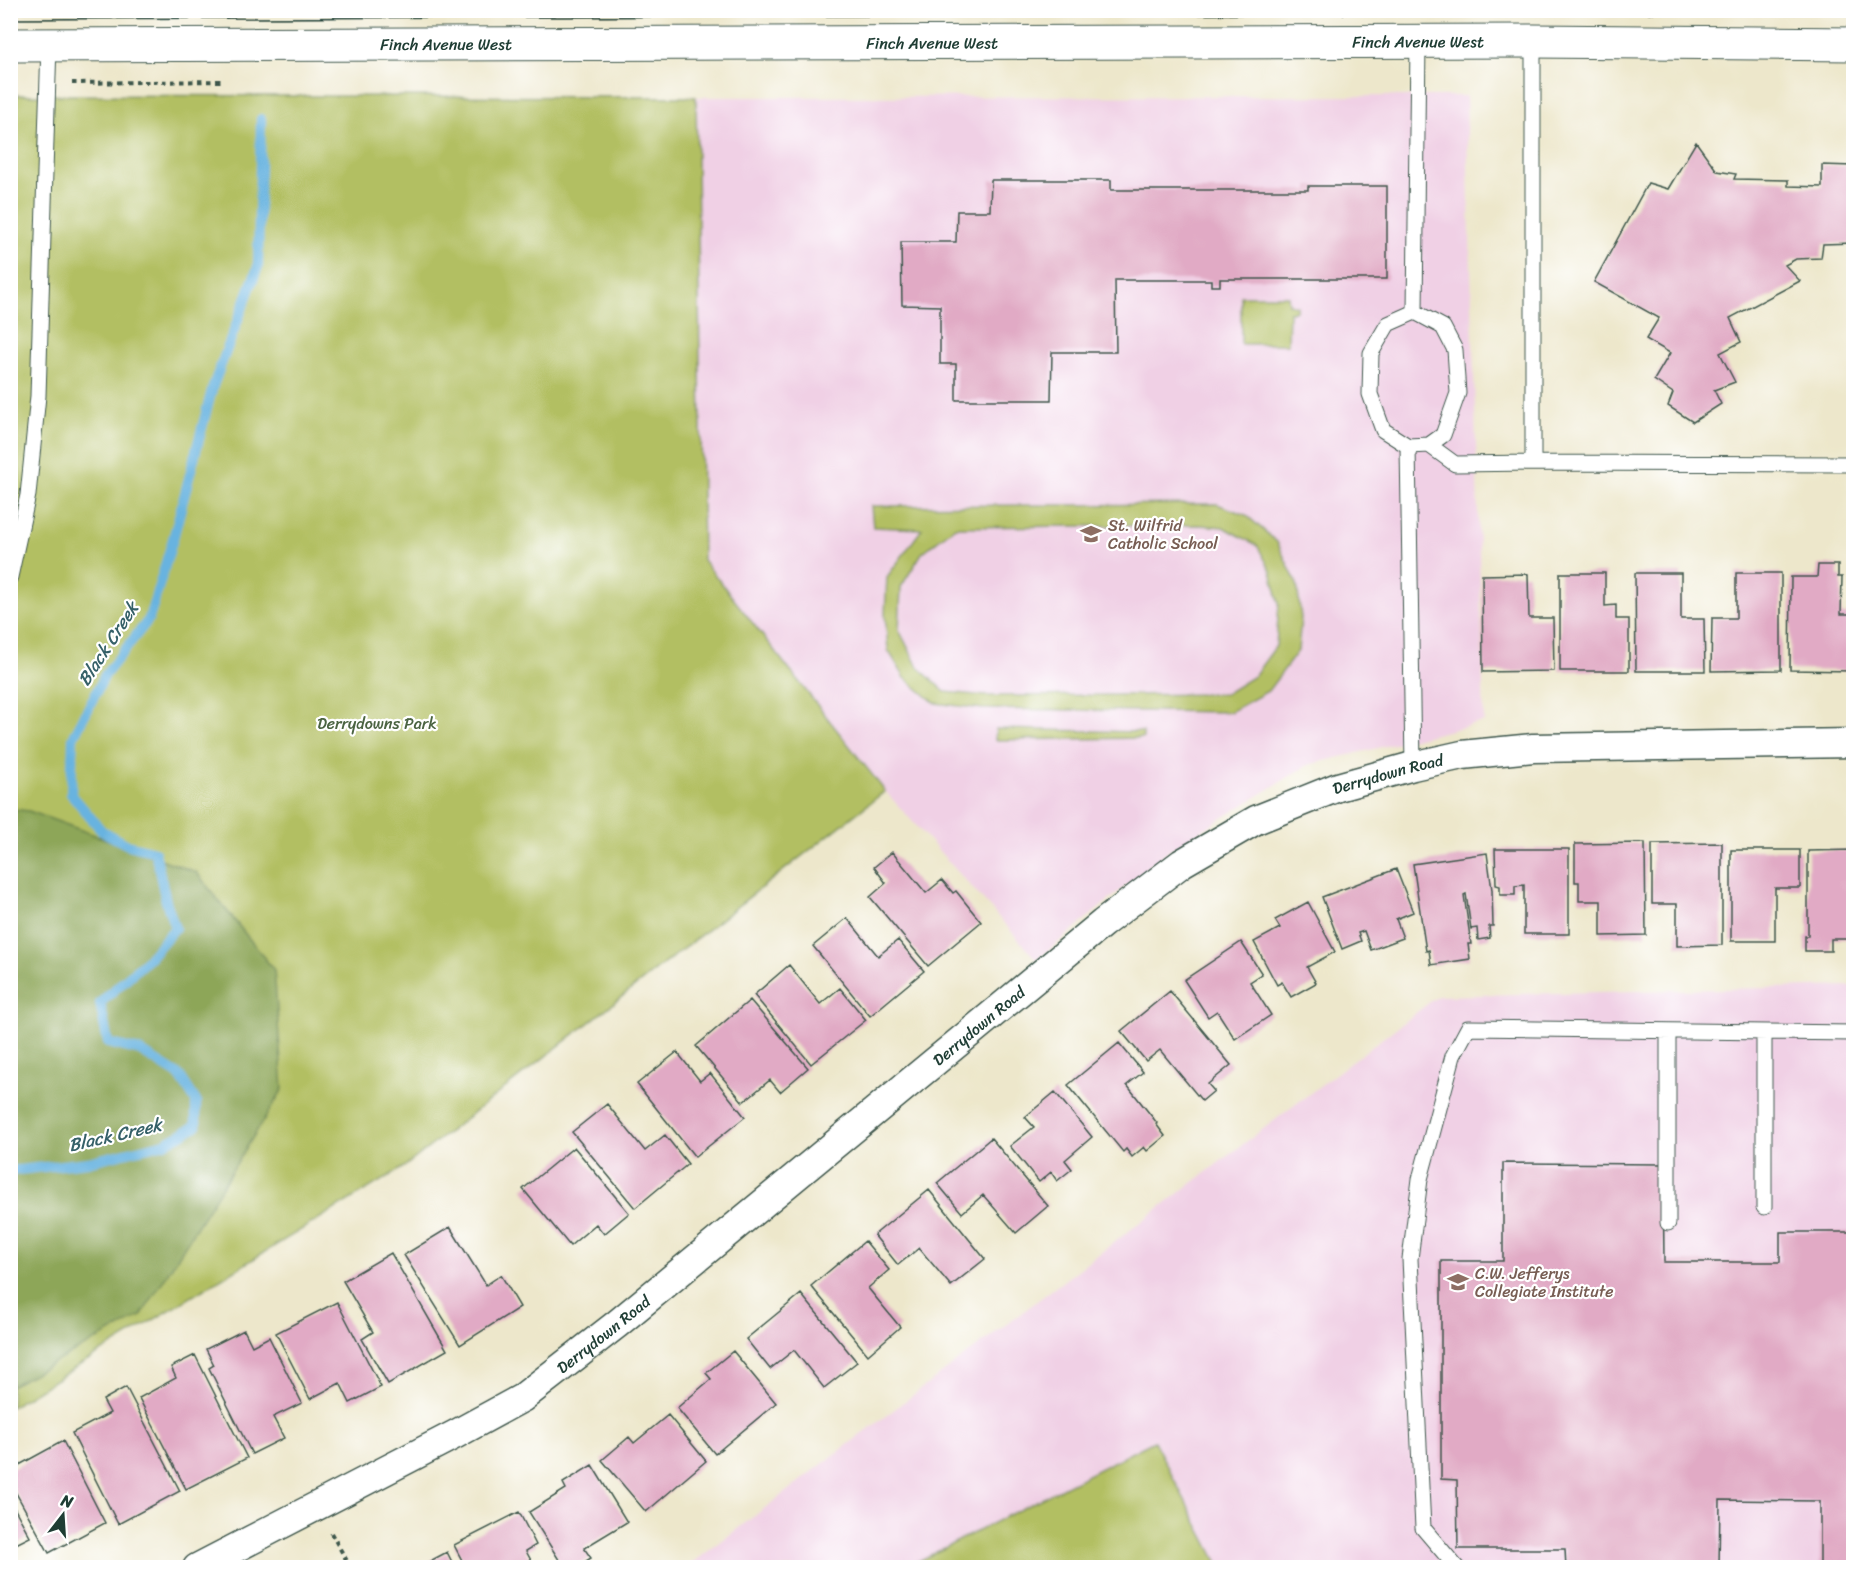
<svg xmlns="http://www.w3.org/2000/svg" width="1864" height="1578" viewBox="0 0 1864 1578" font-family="Sriracha,sans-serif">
<rect width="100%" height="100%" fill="#fff"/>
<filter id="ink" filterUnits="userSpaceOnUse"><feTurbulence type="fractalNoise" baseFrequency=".0167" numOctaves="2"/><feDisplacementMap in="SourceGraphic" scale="12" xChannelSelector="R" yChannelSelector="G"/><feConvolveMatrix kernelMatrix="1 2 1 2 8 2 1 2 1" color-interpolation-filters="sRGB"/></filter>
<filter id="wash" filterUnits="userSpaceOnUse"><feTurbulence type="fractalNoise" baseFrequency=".008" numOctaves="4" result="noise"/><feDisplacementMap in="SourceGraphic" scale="24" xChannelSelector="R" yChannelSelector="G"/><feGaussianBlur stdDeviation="1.35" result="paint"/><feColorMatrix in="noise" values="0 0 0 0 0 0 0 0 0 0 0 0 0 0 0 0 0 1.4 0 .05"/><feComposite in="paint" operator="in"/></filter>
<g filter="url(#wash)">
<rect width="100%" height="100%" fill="#ede7cb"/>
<!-- built -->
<path fill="#f0d0e5" d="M1466,96L1484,722L1308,765L1164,854L1037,960L885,791L703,560L696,97Z
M1853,986V1567L686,1568L1438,996Z"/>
<!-- green -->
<path fill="#b2bf62" stroke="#687e4b" stroke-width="1.5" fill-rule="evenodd" d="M11,95L696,97L703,560L885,791L404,1167L11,1407Z
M1241,296H1288L1289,304L1297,306L1296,311L1289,312L1288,344H1241Z
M1217,504L1246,515L1277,542L1297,584L1301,618L1298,651L1268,691L1230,712L983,709L935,703L905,678L888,650L885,614L887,577L922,529L873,527L871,506ZM1200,525L1223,527L1257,545L1271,571L1279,603L1276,646L1254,676L1225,694L987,696L945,692L918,667L899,630L901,587L922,553L955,527Z
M996,729L1143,732V738L995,740Z
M1154,1441L1220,1567H907Z"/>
<!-- forest -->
<path fill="#8da658" stroke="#567246" stroke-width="1.5" d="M11,809L29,811L196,872L274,970L283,1089L141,1316L11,1386Z"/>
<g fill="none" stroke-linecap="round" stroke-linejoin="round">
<!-- stream -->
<path stroke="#67b3e0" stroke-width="10" d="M10,1171L88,1162L165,1143L196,1126V1101L180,1076L140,1051L108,1043L100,1003L150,957L175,928L166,901L155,852L128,845L102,831L71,794L73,738L105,675L149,619L173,539L213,386L258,267L261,119"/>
</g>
<g id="blocks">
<!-- building -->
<path fill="#e1aac5" d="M1696,142L1717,171L1736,174L1734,179L1788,180V186L1822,187V165L1854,166V243L1823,244L1821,258L1796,259L1785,265L1800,281L1730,318L1741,342L1720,353L1735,382L1714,390L1721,404L1693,422L1668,406L1673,393L1654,380L1670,353L1646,339L1659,318L1594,282L1648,183L1668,189Z
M991,180H1111V190H1308V186H1387V279H1220V286H1211V280H1115L1116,352H1052L1051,400H956V364H940V306L902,305L901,242H956L957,211H990Z
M1818,565H1838V577H1842L1841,614H1854V671L1790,670L1791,577H1817Z
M1560,573H1605V606L1616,605V619H1629V671H1560Z
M1635,573H1681V619H1704L1705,671H1636Z
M1736,573H1781V670L1711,671L1712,618H1736Z
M1528,574L1529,618H1553L1554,671L1483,672L1482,575Z
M1645,843L1646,935L1601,936V901H1579V882H1575V844Z
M1722,843V945L1677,946V904H1652V844Z
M1495,849H1569V934H1524V885L1515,886V895H1500V886L1496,885Z
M1731,850H1800V888H1775V941H1731Z
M1854,850V890H1849V896L1853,897V939H1831V951H1805V936H1808V851Z
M892,852L926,893L942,880L953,893L956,891L981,922L928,966L870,897L886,883L874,867Z
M1487,853L1492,890L1493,926H1489L1490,938L1478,940L1477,928L1471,929L1466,894L1464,895L1471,944H1468L1470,959L1431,965L1429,950L1426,951L1413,864Z
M1396,869L1413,912L1396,919L1403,938L1371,950L1364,931L1358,933L1361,941L1342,949L1322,897Z
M1308,902L1335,952L1307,967L1316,983L1291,997L1282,982L1277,985L1254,942L1280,928L1275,920Z
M847,918L878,956L898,940L924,971L870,1016L813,946Z
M1241,942L1262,974L1250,982L1271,1015L1235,1039L1217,1011L1208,1017L1184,980Z
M789,965L820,1004L840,988L866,1020L811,1064L754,995Z
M1170,991L1231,1065L1208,1084L1214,1091L1202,1101L1160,1050L1146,1061L1121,1031Z
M750,1000L808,1068L780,1092L770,1080L743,1102L696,1046Z
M1119,1043L1143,1072L1127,1085L1157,1123L1156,1124L1165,1136L1147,1151L1144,1147L1132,1157L1126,1149L1123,1152L1068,1085Z
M677,1052L700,1081L710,1073L745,1117L695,1157L637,1084Z
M1055,1092L1092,1137L1065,1160L1072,1169L1057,1181L1051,1172L1039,1182L1010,1146L1034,1127L1025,1117Z
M607,1104L645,1151L665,1135L688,1164L635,1208L572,1132Z
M991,1138L1048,1206L1016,1233L983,1195L962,1213L937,1183Z
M574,1147L629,1213L604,1234L596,1224L570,1246L523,1189Z
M1503,1163L1663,1164L1664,1262H1780V1232H1854V1568H1820V1501L1720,1500L1719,1568H1566L1565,1549H1458L1457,1480L1441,1479V1261H1503Z
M929,1190L985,1259L951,1286L919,1248L898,1265L874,1235Z
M450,1227L486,1285L501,1275L520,1307L460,1345L404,1255Z
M865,1241L889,1270L868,1288L900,1327L868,1355L811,1286Z
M391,1253L447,1350L388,1384L362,1339L373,1332L343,1281Z
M801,1294L857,1362L824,1388L794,1350L770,1369L746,1339Z
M337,1302L381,1387L350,1403L340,1383L310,1399L276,1333Z
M244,1330L252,1346L269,1337L302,1403L273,1417L284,1438L252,1454L209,1368L214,1365L206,1349Z
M733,1351L776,1403L715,1454L677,1408L711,1379L706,1373Z
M195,1355L247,1458L186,1489L139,1398L176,1378L171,1367Z
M126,1387L180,1491L118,1524L72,1433L110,1413L103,1400Z
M668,1415L706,1461L646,1512L602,1460L629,1437L634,1443Z
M63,1441L105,1523L49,1553L10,1482V1470Z
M592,1465L627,1522L584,1548L591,1558L575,1568H566L563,1562L561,1563L529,1512L566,1489L563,1483Z
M10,1500L30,1537L10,1547Z
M519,1512L536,1545L526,1551L534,1566L466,1568L454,1545Z
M447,1552L455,1568H417Z"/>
</g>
</g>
<g filter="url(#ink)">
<use href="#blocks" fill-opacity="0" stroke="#3e564b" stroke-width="1.5"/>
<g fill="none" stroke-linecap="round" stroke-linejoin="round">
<defs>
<path id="service" d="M1533,41V463L1854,464
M1415,312L1443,327L1455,350L1458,393L1443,435L1429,445L1408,446L1383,430L1370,394L1371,353L1388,324Z
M1415,312L1418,41
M1429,445L1455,464L1533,463
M1408,446L1413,766
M10,577L28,495L38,396L49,44
M1668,1031V1223
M1764,1207V1032
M1457,1568L1423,1528L1410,1259L1420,1179L1453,1056L1468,1028L1854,1033"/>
<g id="minor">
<path id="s1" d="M197,1568L456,1434L522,1398L617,1324L1103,923L1182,863L1256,820L1338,787L1413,766L1462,755L1533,748L1854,743"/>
</g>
<g id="secondary">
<path id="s2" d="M10,45L1533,41L1854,44"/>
</g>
</defs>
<!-- service casing -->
<use href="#service" stroke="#3e564b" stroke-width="17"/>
<!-- minor casing -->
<use href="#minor" stroke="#3e564b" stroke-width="31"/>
<!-- secondary casing -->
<use href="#secondary" stroke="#3e564b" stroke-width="35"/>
<!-- path -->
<path stroke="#3e564b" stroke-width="4" stroke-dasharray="4.5 4.5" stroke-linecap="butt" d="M72,83L221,81
M331,1533L351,1568"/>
<!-- service -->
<use href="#service" stroke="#fff" stroke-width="15"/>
<!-- minor -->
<use href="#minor" stroke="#fff" stroke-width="28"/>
<!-- secondary -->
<use href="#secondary" stroke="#fff" stroke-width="33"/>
<!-- tram -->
<path stroke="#1f3d34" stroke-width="1.5" d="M10,19L1854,12"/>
</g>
</g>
<!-- icons -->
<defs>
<symbol id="school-bare" viewBox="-9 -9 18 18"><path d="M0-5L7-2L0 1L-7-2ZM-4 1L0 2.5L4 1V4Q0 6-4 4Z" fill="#8d6e63" stroke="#fff" stroke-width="2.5" paint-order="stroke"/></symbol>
</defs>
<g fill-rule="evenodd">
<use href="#school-bare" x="1076" y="519" width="30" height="30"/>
<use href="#school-bare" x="1443" y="1267" width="30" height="30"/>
</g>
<g text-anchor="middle" stroke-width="4.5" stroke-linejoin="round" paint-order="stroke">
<!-- street labels -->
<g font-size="16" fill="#1f3d34" stroke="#fff">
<text dy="6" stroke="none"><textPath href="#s2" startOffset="1408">Finch Avenue West</textPath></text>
<text dy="6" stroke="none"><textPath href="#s2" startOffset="922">Finch Avenue West</textPath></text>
<text dy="6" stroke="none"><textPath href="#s2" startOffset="436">Finch Avenue West</textPath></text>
<text dy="6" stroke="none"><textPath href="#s1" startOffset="1442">Derrydown Road</textPath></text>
<text dy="6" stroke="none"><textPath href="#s1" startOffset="956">Derrydown Road</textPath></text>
<text dy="6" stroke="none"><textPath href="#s1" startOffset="470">Derrydown Road</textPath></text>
</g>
<!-- education labels -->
<g font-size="16" fill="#785e54" stroke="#fff" text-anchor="start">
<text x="1108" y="531">St. Wilfrid<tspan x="1108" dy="18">Catholic School</tspan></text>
<text x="1475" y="1279">C.W. Jefferys<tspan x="1475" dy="18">Collegiate Institute</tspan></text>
</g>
<!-- park labels -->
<g font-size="16" fill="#4b6442" stroke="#fff">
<text x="377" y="729">Derrydowns Park</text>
</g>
<!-- water labels -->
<g font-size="18" font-style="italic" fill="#356068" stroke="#fff">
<text transform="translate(108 644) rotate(-57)" y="6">Black Creek</text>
<text transform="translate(115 1135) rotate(-13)" y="6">Black Creek</text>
</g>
</g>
<!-- margin -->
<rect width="1864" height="1578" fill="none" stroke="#fff" stroke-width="36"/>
<!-- north arrow -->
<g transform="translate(63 1515) rotate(17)" stroke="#ffffff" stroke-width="4.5" paint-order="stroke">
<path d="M0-4.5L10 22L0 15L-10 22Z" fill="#1f3d34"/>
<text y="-9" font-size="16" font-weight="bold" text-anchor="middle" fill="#1f3d34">N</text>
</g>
</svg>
